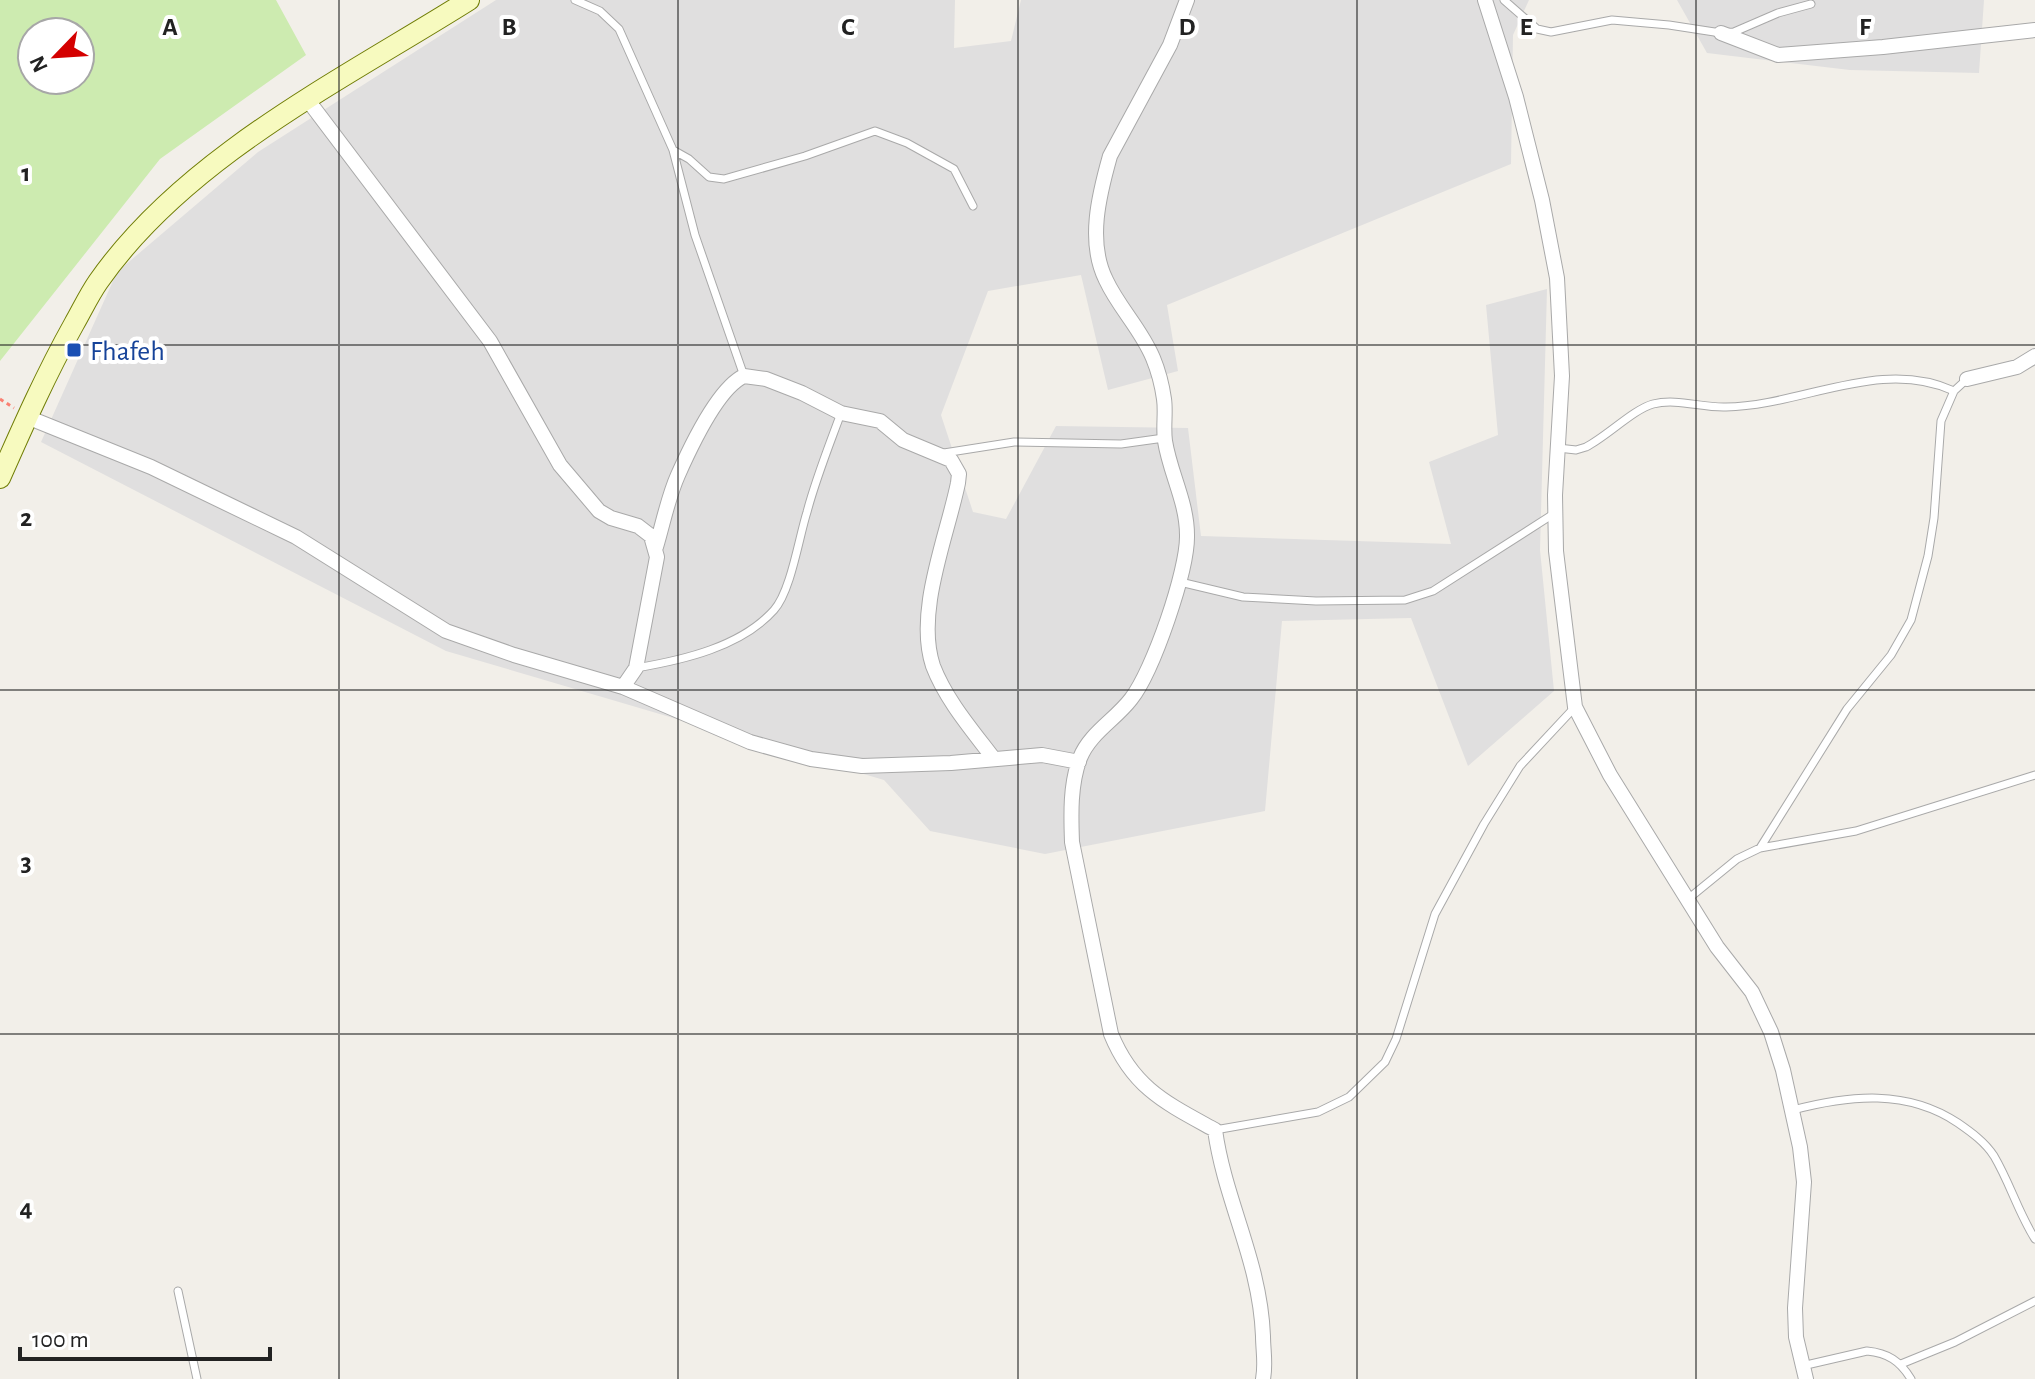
<svg xmlns="http://www.w3.org/2000/svg" width="2035" height="1379" font-family="'Alegreya Sans',sans-serif">
	<style>
		.residential { fill: #e0dfdf }
		.grass { fill: #cdebb0; fill-rule: evenodd }
		.lines { fill: none; stroke-linecap: round; stroke-linejoin: round }
		.lane-casing { stroke: #a9a9a9; stroke-width: 9 }
		.street-casing { stroke: #a9a9a9; stroke-width: 16 }
		.secondary-casing { stroke: #707d05; stroke-width: 22 }
		.path { stroke: #fa8072; stroke-width: 3; stroke-dasharray: 4 4; stroke-linecap: butt }
		.lane { stroke: #fff; stroke-width: 7 }
		.street { stroke: #fff; stroke-width: 14 }
		.secondary { stroke: #f7fabf; stroke-width: 20 }
		.grid { fill: none; stroke: #222; stroke-width: 2; stroke-opacity: 0.55 }
		.transit-dot { fill: #1a4fb4; stroke: #fff; stroke-width: 3 }
		.labels { text-anchor: middle; stroke-width: 8; stroke-linejoin: round; paint-order: stroke }
		.transit-label { font-size: 28px; fill: #164399; stroke: #fff; text-anchor: start }
		.grid-label { font-size: 26px; text-anchor: middle; font-weight: bold; fill: #222; stroke: #fff; stroke-width: 8; stroke-linejoin: round; paint-order: stroke }
	</style>
	<rect width="100%" height="100%" fill="#f2efe9"/>
	<path class="residential" d="M496,0H955L954,48L1011,41L1021,0H1529L1513,35L1511,164L1167,305L1178,371L1108,390L1081,275L988,291L941,415L973,512L1006,519L1056,426L1188,428L1201,536L1451,544L1429,462L1498,435L1486,305L1547,289L1540,550L1554,691L1468,766L1411,618L1282,621L1265,811L1045,854L930,831L884,780L446,651L41,442L117,272L258,152Z
		M1677,0H1984L1979,73L1850,70L1707,53Z"/>
	<path class="grass" d="M0,0H276L306,55L160,159L0,361ZM32,32H80V80H32Z"/>
	<g class="lines">
		<defs>
			<path id="lane" d="M575,0L600,11L619,29L673,150L689,159L709,177L724,179L805,156L875,131L907,143L954,169L973,206
				M1504,0L1537,29L1551,32L1612,20L1669,25L1721,33L1734,32L1778,13L1811,4
				M673,150L695,235L744,376
				M1558,448L1576,450L1586,447C1606,437 1634,409 1653,404C1677,398 1702,408 1726,407C1802,406 1880,357 1954,391
				M944,453L1014,442L1121,444L1164,438
				M1180,582L1243,597L1316,601L1405,600L1433,591L1555,513
				M636,668C683,660 741,647 774,610C791,591 799,537 807,512C816,478 829,446 841,413
				M1760,848L1847,709L1891,655L1911,620L1928,556L1934,518L1941,421L1954,391L1967,379
				M1688,899L1737,859L1760,848L1856,831L2035,775
				M1793,1110C1850,1095 1907,1089 1958,1123C1971,1132 1985,1142 1994,1156C2010,1183 2018,1212 2035,1239
				M1215,1130L1318,1112L1349,1097L1385,1062L1396,1039L1435,914L1484,824L1520,766L1575,707
				M178,1291L197,1379
				M1901,1364L1955,1342L2035,1301
				M1802,1366L1867,1351C1888,1353 1900,1361 1911,1379"/>
			<path id="street" d="M1187,0L1170,45L1110,156C1099,195 1087,242 1106,280C1119,308 1141,329 1153,358C1158,370 1162,385 1164,399C1166,412 1163,427 1165,441C1170,473 1187,502 1187,535C1188,570 1153,671 1131,699C1115,720 1090,733 1080,758C1070,784 1071,815 1072,842L1111,1034C1133,1088 1166,1103 1215,1130C1225,1202 1260,1260 1263,1336C1263,1350 1266,1364 1263,1379
				M1485,0L1516,97L1542,200L1557,278L1562,376L1555,495L1556,551L1575,707L1610,775L1717,947L1752,992L1771,1032L1783,1070L1800,1147L1804,1182L1795,1308L1796,1337L1806,1379
				M1721,33L1778,55L1883,47L2035,30
				M307,99L490,341L560,465L599,511L611,518L638,526L651,536L657,557L636,668L623,687
				M1967,379L2017,367L2035,356
				M27,417L151,467L296,537L446,631L514,655L623,687L750,742L811,759L862,766L951,763L1042,755L1079,762
				M656,547C663,524 668,497 678,475C690,448 718,388 744,376L766,379L802,393L841,413L880,421L903,440L951,460L959,474L958,483C947,537 915,612 933,666C946,700 972,730 994,759"/>
			<path id="secondary" d="M0,478C23,426 46,374 74,324C82,310 89,295 98,282C185,157 342,80 469,0"/>
		</defs>
		<use href="#lane" class="lane-casing"/>
		<use href="#street" class="street-casing"/>
		<use href="#secondary" class="secondary-casing"/>
		<path class="path" d="M0,399L14,408"/>
		<use href="#lane" class="lane"/>
		<use href="#street" class="street"/>
		<use href="#secondary" class="secondary"/>
	</g>
	<path class="grid" d="M339,0V1379M678,0V1379M1018,0V1379M1357,0V1379M1696,0V1379M0,345H2035M0,690H2035M0,1034H2035"/>
	<rect class="transit-dot" x="66" y="342" width="16" height="16" rx="4"/>
	<g class="labels">
		<g class="transit-label">
			<text x="90" y="360">Fhafeh</text>
		</g>
	</g>
	<g class="grid-label">
		<text x="170" y="35">A</text>
		<text x="509" y="35">B</text>
		<text x="848" y="35">C</text>
		<text x="1187" y="35">D</text>
		<text x="1526" y="35">E</text>
		<text x="1865" y="35">F</text>
		<text x="26" y="181">1</text>
		<text x="26" y="526">2</text>
		<text x="26" y="871">3</text>
		<text x="26" y="1216">4</text>
	</g>
	<g transform="translate(56 56) rotate(245)"><circle r="38" fill="#ffffff" stroke="#a7a7a7" stroke-width="2"/>
	<path d="M0-6L14 30L0 20L-14 30Z" fill="#d40000"/>
	<text y="-12" font-size="22" font-weight="bold" text-anchor="middle" fill="#222222">N</text>
	</g>
	<path d="M20 1347v12h250v-12" fill="none" stroke="#222222" stroke-width="4"/>
	<text x="32" y="1347" font-size="24" fill="#222222" stroke="#ffffff" stroke-width="6" paint-order="stroke">100 m</text>
</svg>
